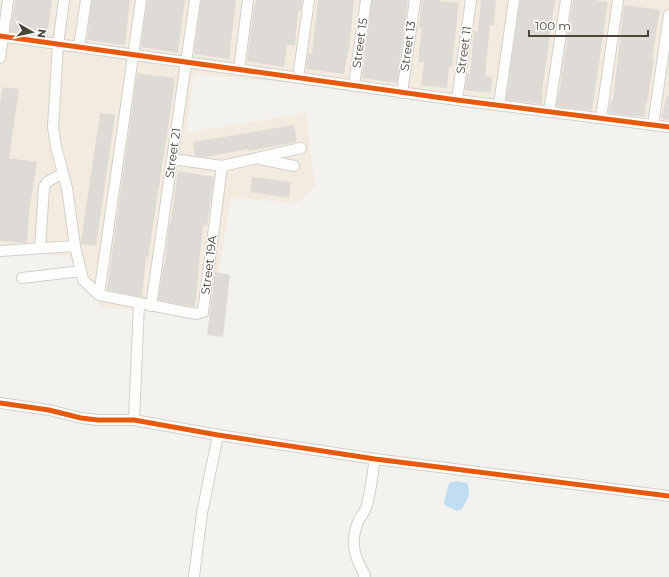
<svg xmlns="http://www.w3.org/2000/svg" width="669" height="577" font-family="Montserrat,sans-serif">
	<style>
		.commercial { fill: #f3ebdf }
		.water { fill: #c0ddf1 }
		.building { fill: #dedbd6 }
		.lines { fill: none; stroke-linecap: round; stroke-linejoin: round }
		.minor-casing { stroke: #d2d0cb; stroke-width: 12 }
		.minor { stroke: #fdfdfc; stroke-width: 10 }
		.cycleway-casing { stroke: #fff; stroke-width: 8 }
		.cycleway { stroke: #e8590c; stroke-width: 5 }
		.labels { text-anchor: middle; stroke-width: 3; stroke-linejoin: round; paint-order: stroke }
		.street-label { font-size: 12px; fill: #4b4439; stroke: #fff }
	</style>
	<rect width="100%" height="100%" fill="#f4f2ee"/>
	<path class="commercial" d="M0,0H669V119L194,74L186,133L306,113L315,186L298,203L231,198L211,318L101,307L68,256L0,250Z"/>
	<path class="water" d="M457,481L467,483C472,493 467,501 461,510L457,511L445,505L444,502L449,483Z"/>
	<path class="building" d="M15,0H52L47,36L10,31Z
		M92,0H130L125,45L87,40Z
		M147,0H185L178,53L141,47Z
		M201,0H236L229,59L194,54Z
		M256,0H302L301,11H298L295,45H287L284,67L247,61L254,6H255Z
		M318,0H354L349,51H348L344,74L306,69L308,53L312,54Z
		M372,0H408L397,83L362,78Z
		M422,0H440V1L459,3L452,67L449,66L447,88L421,85L424,62H418L422,28H419Z
		M481,0H496L494,25H490L485,76L492,77L491,93L465,90L467,74H470L474,31H478Z
		M520,0H555L542,91H543L542,104L506,100Z
		M573,0H593L608,2L592,111L556,106L560,87Z
		M624,5L660,10L652,58L654,59L647,104L646,103L645,117L608,113L611,100H613Z
		M137,73L174,78V82H175L148,258L146,257L142,297L107,290Z
		M3,87L19,89L9,158L37,162L29,213L27,243L0,241V104Z
		M667,96H669V120L661,119Z
		M100,113L115,115L96,246L81,244V242Z
		M294,125L297,142L248,151V149L206,157L195,156L193,142Z
		M178,171L214,177L207,226L203,225L195,307L158,300L164,264H165L169,225L170,222H171Z
		M252,177L291,182L289,198L250,192Z
		M215,272L230,275L223,337L207,335Z"/>
	<g class="lines">
		<defs>
			<path id="minor" d="M64,0L58,45L53,127L56,147L67,188L75,246L83,280L99,295L196,314L203,312L222,166
				M0,36L457,100L669,127
				M79,47L86,0
				M0,58L8,0
				M239,70L248,0
				M298,78L309,0
				M354,86L366,0
				M402,93L415,0
				M457,100L471,0
				M499,105L514,0
				M549,112L566,0
				M601,118L618,0
				M653,125L669,15
				M172,159L222,166L301,148
				M260,159L294,166
				M40,248L44,187L47,182L63,173
				M0,251L75,246
				M22,278L81,271
				M99,295L141,0
				M151,306L195,0
				M0,403L49,410L81,418L98,420H134L218,435L375,459L669,496
				M134,420L139,304
				M194,577L202,513L218,435
				M364,577L365,575C354,557 350,542 358,522C360,517 364,513 366,508C371,493 372,475 375,459"/>
		</defs>
		<use href="#minor" class="minor-casing"/>
		<use href="#minor" class="minor"/>
		<defs>
			<path id="cycleway" d="M0,36L457,100L669,127
				M0,403L49,410L81,418L98,420H134L218,435L375,459L669,496"/>
		</defs>
		<use href="#cycleway" class="cycleway-casing"/>
		<use href="#cycleway" class="cycleway"/>
	</g>
	<g class="labels">
		<g class="street-label">
			<text transform="translate(360 43) rotate(-82)" y="4">Street 15</text>
			<text transform="translate(408 46) rotate(-82)" y="4">Street 13</text>
			<text transform="translate(464 50) rotate(-82)" y="4">Street 11</text>
			<text transform="translate(173 153) rotate(-82)" y="4">Street 21</text>
			<text transform="translate(209 265) rotate(-83)" y="4">Street 19A</text>
		</g>
	</g>
	<g transform="translate(32 32) rotate(98)" stroke="#ffffff" stroke-width="3" paint-order="stroke">
	<path d="M0-3L7 15L0 10L-7 15Z" fill="#4b4439"/>
	<text y="-6" font-size="11" font-weight="bold" text-anchor="middle" fill="#4b4439">N</text>
	</g>
	<path d="M529 30v6h119v-6" fill="none" stroke="#4b4439" stroke-width="2"/>
	<text x="535" y="30" font-size="12" fill="#4b4439" stroke="#ffffff" stroke-width="3" paint-order="stroke">100 m</text>
</svg>
